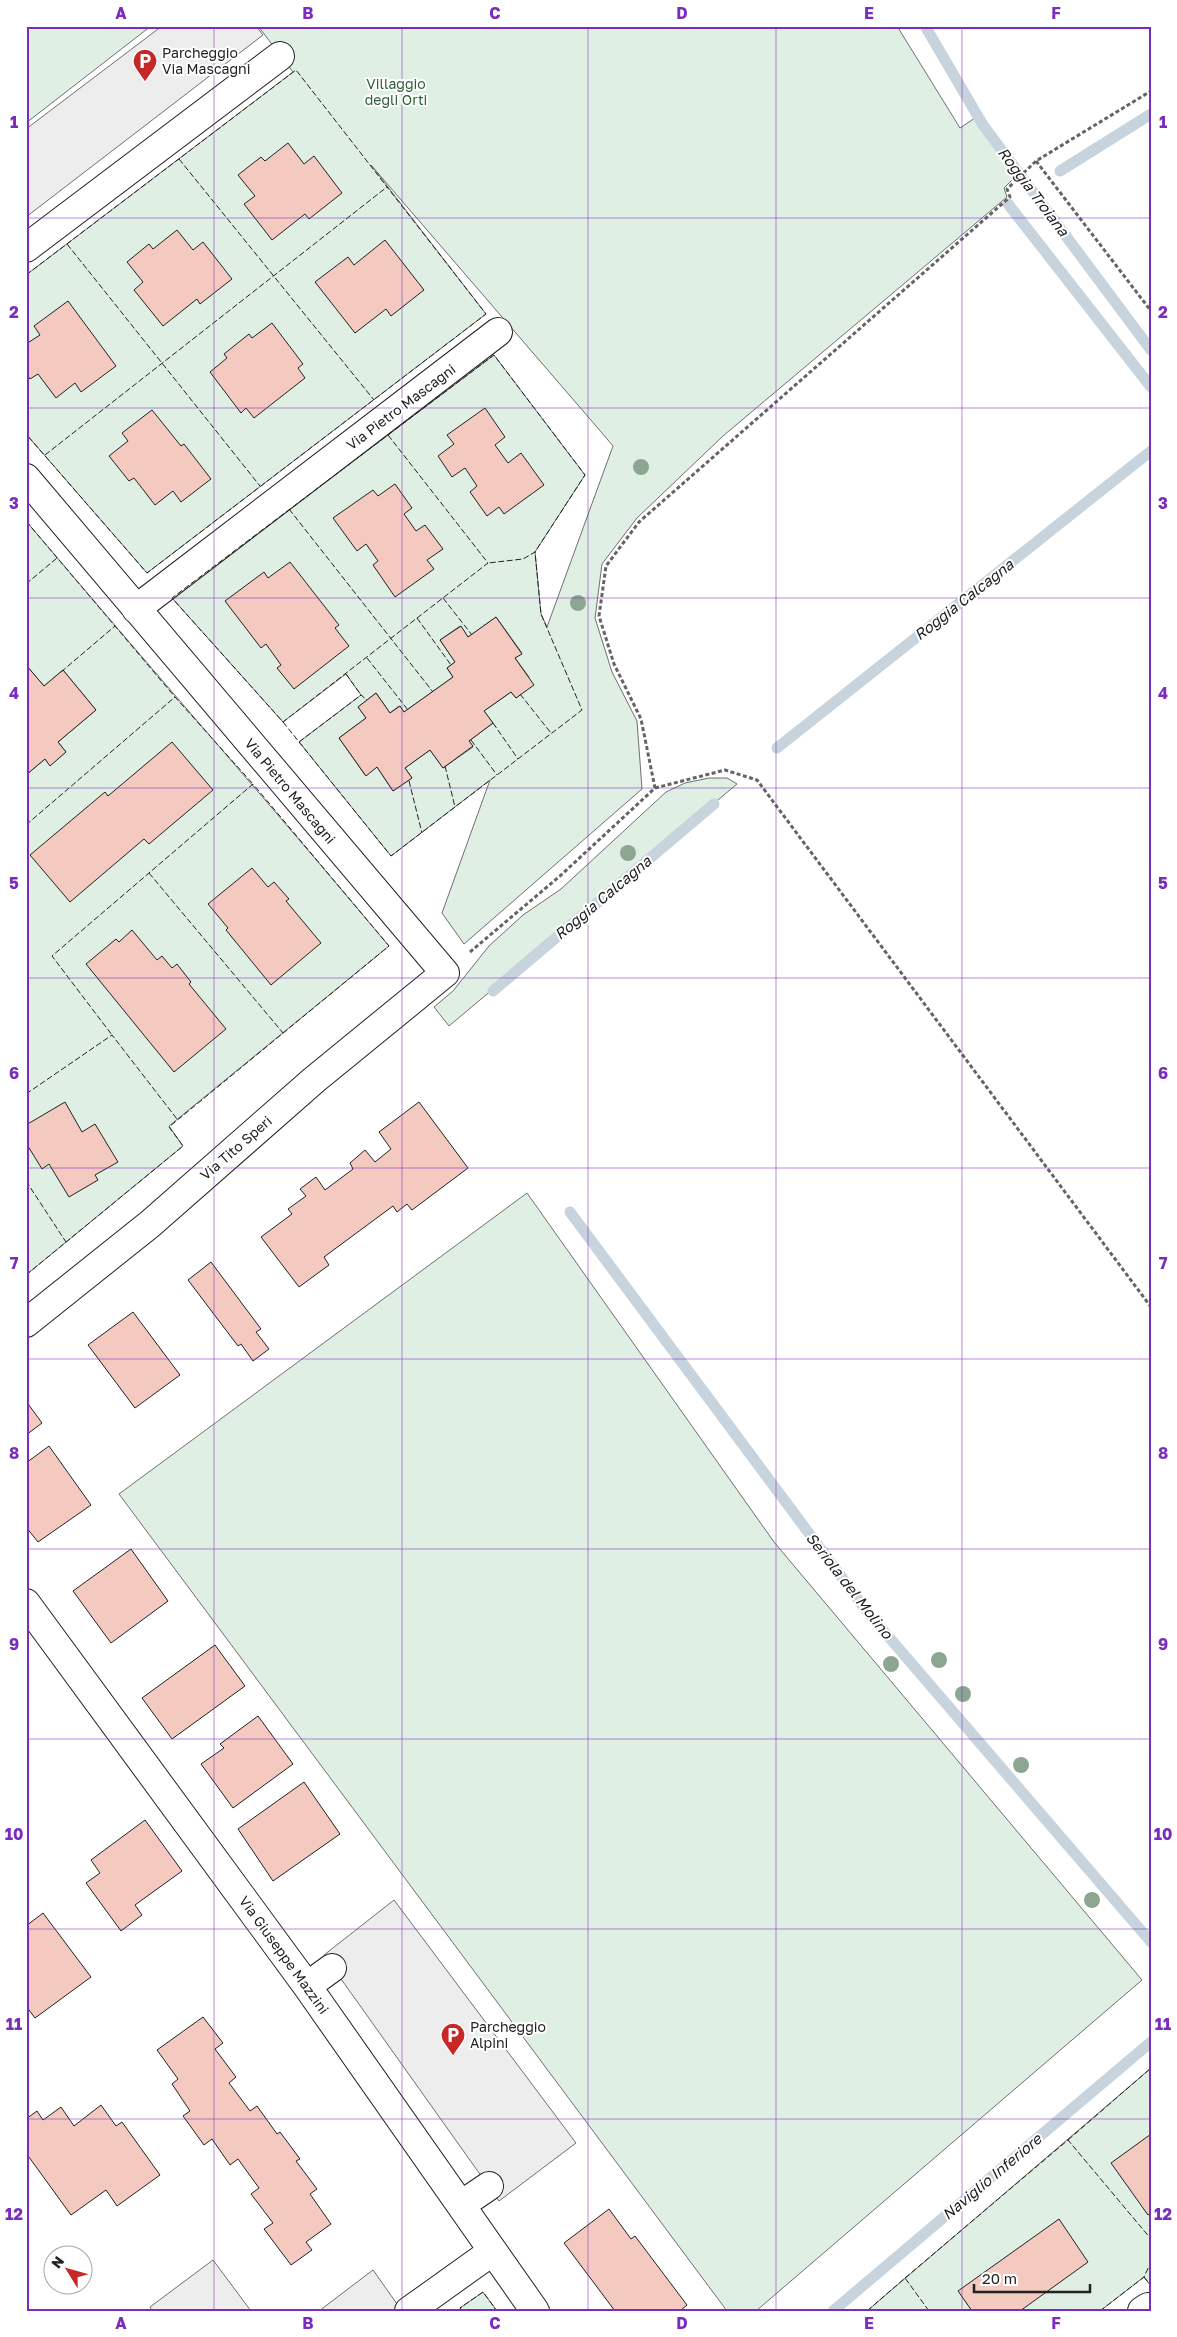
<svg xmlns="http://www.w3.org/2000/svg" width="1177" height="2337" font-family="'Golos Text',sans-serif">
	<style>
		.green { fill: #e0efe3; stroke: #6f6f6f; fill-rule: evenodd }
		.parking { fill: #ededed; stroke: #6f6f6f }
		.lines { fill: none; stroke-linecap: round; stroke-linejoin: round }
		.stream { stroke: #c7d3dd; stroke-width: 11 }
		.building { fill: #f3c9c0; stroke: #222 }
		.minor-casing { stroke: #222; stroke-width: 30 }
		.path { stroke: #646464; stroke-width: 3; stroke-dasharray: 4 2.5; stroke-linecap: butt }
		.minor { stroke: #fff; stroke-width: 28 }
		.fence { stroke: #222; stroke-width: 1; stroke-dasharray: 6 2.5; stroke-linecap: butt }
		.tree { fill: #8da692 }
		.grid { fill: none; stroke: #7b2cbf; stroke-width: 1; stroke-opacity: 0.55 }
		.labels { text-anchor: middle; stroke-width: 4; stroke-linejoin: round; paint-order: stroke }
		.poi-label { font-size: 14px; fill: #222; stroke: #fff; text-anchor: start }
		.park-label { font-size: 14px; fill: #2f5e38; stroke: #fff }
		.street-label { font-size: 14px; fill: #222; stroke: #fff }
		.water-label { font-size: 15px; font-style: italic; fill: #222; stroke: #fff }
		.neatline { fill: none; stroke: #7b2cbf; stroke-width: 2 }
		.grid-label { font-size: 16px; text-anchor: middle; font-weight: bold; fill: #7b2cbf }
	</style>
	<rect width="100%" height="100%" fill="#fff"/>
	<path class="green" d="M26,26H151L26,123Z
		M258,26H897L960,128L975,118L1016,176L1004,188L1007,197L723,436L637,518L602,564L595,618L612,672L637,721L642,789L464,944L442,913L490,780L391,856L299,742L361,695L346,674L283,722L172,598L494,355L585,475L535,552L541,614L547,627L613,446L596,426L371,165L486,314L147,573L26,434V275L293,72ZM496,617L522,653L515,658L529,677L523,692L516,698L511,692L484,711L493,723L469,741L473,747L443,768L430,750L405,768L412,778L393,791L377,767L365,775L339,738L366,718L358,707L376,693L390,713L399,706L404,712L453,677L447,668L455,662L440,640L460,626L468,637Z
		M26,521C147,664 270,804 389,946L169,1126L183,1146L26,1275V775L45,759L50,765L66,752L58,742L96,710L63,670L44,686L26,665Z
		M709,778H727L737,784L449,1026L434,1007L453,991L489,946L523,915L561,889L666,792L685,783Z
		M527,1193L774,1542L1142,1980L756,2311H727L119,1494Z
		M1151,2068V2286L1144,2277L1100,2311H867Z
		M483,2292L497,2311H462L460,2308Z"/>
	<path class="parking" d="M162,26H256L263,35L26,217V129Z
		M394,1900L576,2143L499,2201L324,1955Z
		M213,2260L251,2311H152L150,2307Z
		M373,2270L402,2311H319Z"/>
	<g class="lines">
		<path class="stream" d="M925,26L983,125L1151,350
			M1060,171L1151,114
			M1008,204L1151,387
			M777,748L1151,451
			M493,991L714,804
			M570,1212L869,1614L1151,1942
			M833,2311L1151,2042"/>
	</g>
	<path class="building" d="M288,143L304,164L314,156L342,193L309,219L305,214L272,240L244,204L255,196L238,175L261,157L265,161Z
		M177,230L193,250L203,242L232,279L200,304L197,299L163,326L134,290L143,282L127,262L149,244L153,249Z
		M385,240L424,290L391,316L386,309L355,333L315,282L348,257L354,265Z
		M68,301L116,366L81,392L75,383L56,398L38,374L30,379L26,373V344L40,335L34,326Z
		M272,323L303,364L298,368L305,378L254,418L246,408L241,413L210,372L227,358L224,354L249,334L252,338Z
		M485,408L505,437L495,445L508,463L521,453L544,485L504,514L499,507L487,516L470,492L477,486L465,468L452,477L438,456L454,444L447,435Z
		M152,410L181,446L184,444L211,479L181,502L173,491L155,505L134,478L129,481L109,456L128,441L122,433Z
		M395,484L412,508L404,514L416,531L425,525L443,549L427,560L434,569L395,597L373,565L378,561L366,544L357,551L333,518L373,490L378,496Z
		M290,562L339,625L335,628L349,646L294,689L277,668L281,665L266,644L261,648L225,601L264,572L268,578Z
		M496,617L522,654L515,658L534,685L516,698L511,692L484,711L493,723L469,741L473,746L443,768L430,750L405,768L412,778L393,791L377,767L366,776L339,738L366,718L358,707L376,693L390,713L400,706L404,712L453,677L447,668L455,662L440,640L461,626L468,637Z
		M26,665L44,686L63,670L96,710L58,742L66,752L50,766L45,759L26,775Z
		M172,742L213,790L149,844L144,839L70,902L30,855L105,792L108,796Z
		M252,868L268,887L274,882L289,899L286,901L321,943L271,985L226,930L228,928L208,904Z
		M132,930L157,960L162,956L172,968L177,964L191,982L189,984L226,1029L174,1072L86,964L116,939L119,942Z
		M65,1102L82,1132L95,1124L118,1162L95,1175L98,1180L69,1197L49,1164L42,1169L26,1143V1125Z
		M419,1102L468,1168L412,1210L407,1204L397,1212L393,1206L324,1257L329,1265L299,1287L261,1237L292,1214L288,1209L306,1196L300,1189L316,1177L325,1190L353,1169L350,1163L365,1150L375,1162L391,1149L379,1132Z
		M211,1262L261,1329L256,1332L269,1349L253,1361L241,1344L238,1346L188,1280Z
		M133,1312L180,1375L135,1408L88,1345Z
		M26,1401L42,1423L26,1435Z
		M49,1446L91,1505L38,1542L26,1527V1463Z
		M131,1549L168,1601L111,1643L73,1591Z
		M215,1645L245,1686L172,1739L142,1698Z
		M258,1716L293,1764L233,1808L201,1764L224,1748L220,1744Z
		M304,1782L340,1834L273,1881L238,1829Z
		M145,1820L182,1871L135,1905L142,1915L121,1931L86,1883L100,1873L91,1860Z
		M43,1913L91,1977L35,2018L26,2006V1926Z
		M203,2017L223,2043L215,2049L236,2077L229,2083L250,2111L257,2106L277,2134L280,2132L300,2159L296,2161L317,2189L310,2194L331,2224L306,2242L312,2250L291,2265L264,2229L273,2223L251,2194L259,2188L238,2159L230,2165L212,2139L204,2145L183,2116L190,2111L172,2084L178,2079L157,2050Z
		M101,2105L116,2126L122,2122L160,2175L117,2206L106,2190L71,2215L26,2153V2119L37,2111L43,2120L61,2107L74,2126Z
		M1151,2134V2213L1148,2215L1111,2163Z
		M609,2209L631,2239L635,2236L687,2305L680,2311H615L564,2243Z
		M1059,2219L1088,2262L1020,2311H972L958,2291Z"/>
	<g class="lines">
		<defs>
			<path id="minor" d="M26,248L280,56
				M26,478L445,973L314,1080L150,1224L26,1323
				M136,609L498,332
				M26,1603L307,1986L535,2311
				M307,1986L332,1968
				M461,2205L489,2186
				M409,2311L493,2251
				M1142,2311L1148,2307"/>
		</defs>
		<use href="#minor" class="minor-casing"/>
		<path class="path" d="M1036,161L1151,311
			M655,788L725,770L757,780L1151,1307
			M470,952L560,876L655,788L641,719L614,664L599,616L606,566L639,522L1002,204L1010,197L1007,189L1036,161L1151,91"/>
		<use href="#minor" class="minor"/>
		<path class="fence" d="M179,159L374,400
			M67,244L260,486
			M26,275L296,70L486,314L147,573L26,434
			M388,435L488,563L283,722L172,598Z
			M388,435L494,355L585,475L535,552L523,559L488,563
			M45,455L387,187
			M289,509L433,692
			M26,521L175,697
			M26,584L57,558
			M443,598L472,635
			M417,618L451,665
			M367,658L408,710
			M61,672L115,626
			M346,674L361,695
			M520,694L551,733
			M283,722L391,856L582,710L541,614L535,552
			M493,723L518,759
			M471,740L497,775
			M299,742L361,695L367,700
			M445,766L455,807
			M409,781L422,833
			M26,825L175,697L253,784
			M149,873L283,1033
			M26,1094L112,1035L177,1119
			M26,1181L66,1242
			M26,1275L183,1146L169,1127L389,946L253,784L52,956L112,1035
			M1068,2140L1151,2068
			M1144,2277L1151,2286
			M905,2278L1068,2140L1151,2239
			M462,2311L460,2308L483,2292L497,2311
			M867,2311L905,2278L929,2311
			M1100,2311L1144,2277L1151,2262"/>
	</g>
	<g class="tree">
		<circle cx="641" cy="467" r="8"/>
		<circle cx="578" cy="603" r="8"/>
		<circle cx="628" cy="853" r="8"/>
		<circle cx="939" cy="1660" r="8"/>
		<circle cx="891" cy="1664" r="8"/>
		<circle cx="963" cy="1694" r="8"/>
		<circle cx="1021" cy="1765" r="8"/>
		<circle cx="1092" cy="1900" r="8"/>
	</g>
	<path class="grid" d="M214,26V2311M402,26V2311M588,26V2311M776,26V2311M962,26V2311M26,218H1151M26,408H1151M26,598H1151M26,788H1151M26,978H1151M26,1168H1151M26,1359H1151M26,1549H1151M26,1739H1151M26,1929H1151M26,2119H1151"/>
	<defs>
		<symbol id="parking-pin" viewBox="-11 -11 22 30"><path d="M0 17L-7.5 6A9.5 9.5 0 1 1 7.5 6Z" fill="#c62828" stroke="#fff"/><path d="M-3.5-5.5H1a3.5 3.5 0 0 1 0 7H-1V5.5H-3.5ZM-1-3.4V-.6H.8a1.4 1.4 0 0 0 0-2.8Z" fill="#fff"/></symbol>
	</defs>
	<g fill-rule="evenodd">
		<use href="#parking-pin" x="131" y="47" width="28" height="38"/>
		<use href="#parking-pin" x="439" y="2021" width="28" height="38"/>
	</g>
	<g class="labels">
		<g class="poi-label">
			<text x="162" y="58">Parcheggio<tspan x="162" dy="16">Via Mascagni</tspan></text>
			<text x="470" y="2032">Parcheggio<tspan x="470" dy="16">Alpini</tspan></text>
		</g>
		<g class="park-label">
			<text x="396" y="89">Villaggio<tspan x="396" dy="16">degli Orti</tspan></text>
		</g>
		<g class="street-label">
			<text transform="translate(401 407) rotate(-37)" y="5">Via Pietro Mascagni</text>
			<text transform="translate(290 791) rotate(50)" y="5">Via Pietro Mascagni</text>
			<text transform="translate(236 1148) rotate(-41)" y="5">Via Tito Speri</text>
			<text transform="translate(284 1955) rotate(54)" y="5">Via Giuseppe Mazzini</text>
		</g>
		<g class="water-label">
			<text transform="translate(1033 192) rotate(53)" y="5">Roggia Troiana</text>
			<text transform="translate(964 600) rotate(-38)" y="5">Roggia Calcagna</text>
			<text transform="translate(603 898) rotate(-40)" y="5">Roggia Calcagna</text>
			<text transform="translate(849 1586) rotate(52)" y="5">Seriola del Molino</text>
			<text transform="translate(992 2177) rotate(-40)" y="5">Naviglio Inferiore</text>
		</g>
	</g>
	<rect width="1177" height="2337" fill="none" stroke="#ffffff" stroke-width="55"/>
	<g transform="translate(68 2270) rotate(307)"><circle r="24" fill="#ffffff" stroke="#a7a7a7"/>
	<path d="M0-4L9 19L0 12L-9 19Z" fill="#c62828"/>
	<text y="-8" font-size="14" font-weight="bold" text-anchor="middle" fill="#222222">N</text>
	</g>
	<path d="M974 2284v8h116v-8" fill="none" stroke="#222222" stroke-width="2.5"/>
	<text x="982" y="2284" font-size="15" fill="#222222" stroke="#ffffff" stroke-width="4" paint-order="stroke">20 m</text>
	<rect x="28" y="28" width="1122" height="2282" class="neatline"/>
	<g class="grid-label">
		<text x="121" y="19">A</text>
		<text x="308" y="19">B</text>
		<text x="495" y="19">C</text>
		<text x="682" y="19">D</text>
		<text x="869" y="19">E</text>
		<text x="1056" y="19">F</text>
		<text x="14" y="128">1</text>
		<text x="1163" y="128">1</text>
		<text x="14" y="318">2</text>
		<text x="1163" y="318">2</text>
		<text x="14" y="509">3</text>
		<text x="1163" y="509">3</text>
		<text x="14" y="699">4</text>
		<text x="1163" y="699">4</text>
		<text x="14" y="889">5</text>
		<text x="1163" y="889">5</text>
		<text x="14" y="1079">6</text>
		<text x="1163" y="1079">6</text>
		<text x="14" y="1269">7</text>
		<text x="1163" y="1269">7</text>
		<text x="14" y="1459">8</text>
		<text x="1163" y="1459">8</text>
		<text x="14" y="1650">9</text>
		<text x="1163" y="1650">9</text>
		<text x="14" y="1840">10</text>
		<text x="1163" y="1840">10</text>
		<text x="14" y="2030">11</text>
		<text x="1163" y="2030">11</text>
		<text x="14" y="2220">12</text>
		<text x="1163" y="2220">12</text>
		<text x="121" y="2329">A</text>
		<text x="308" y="2329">B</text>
		<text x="495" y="2329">C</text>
		<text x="682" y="2329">D</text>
		<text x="869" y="2329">E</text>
		<text x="1056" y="2329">F</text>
	</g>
</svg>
